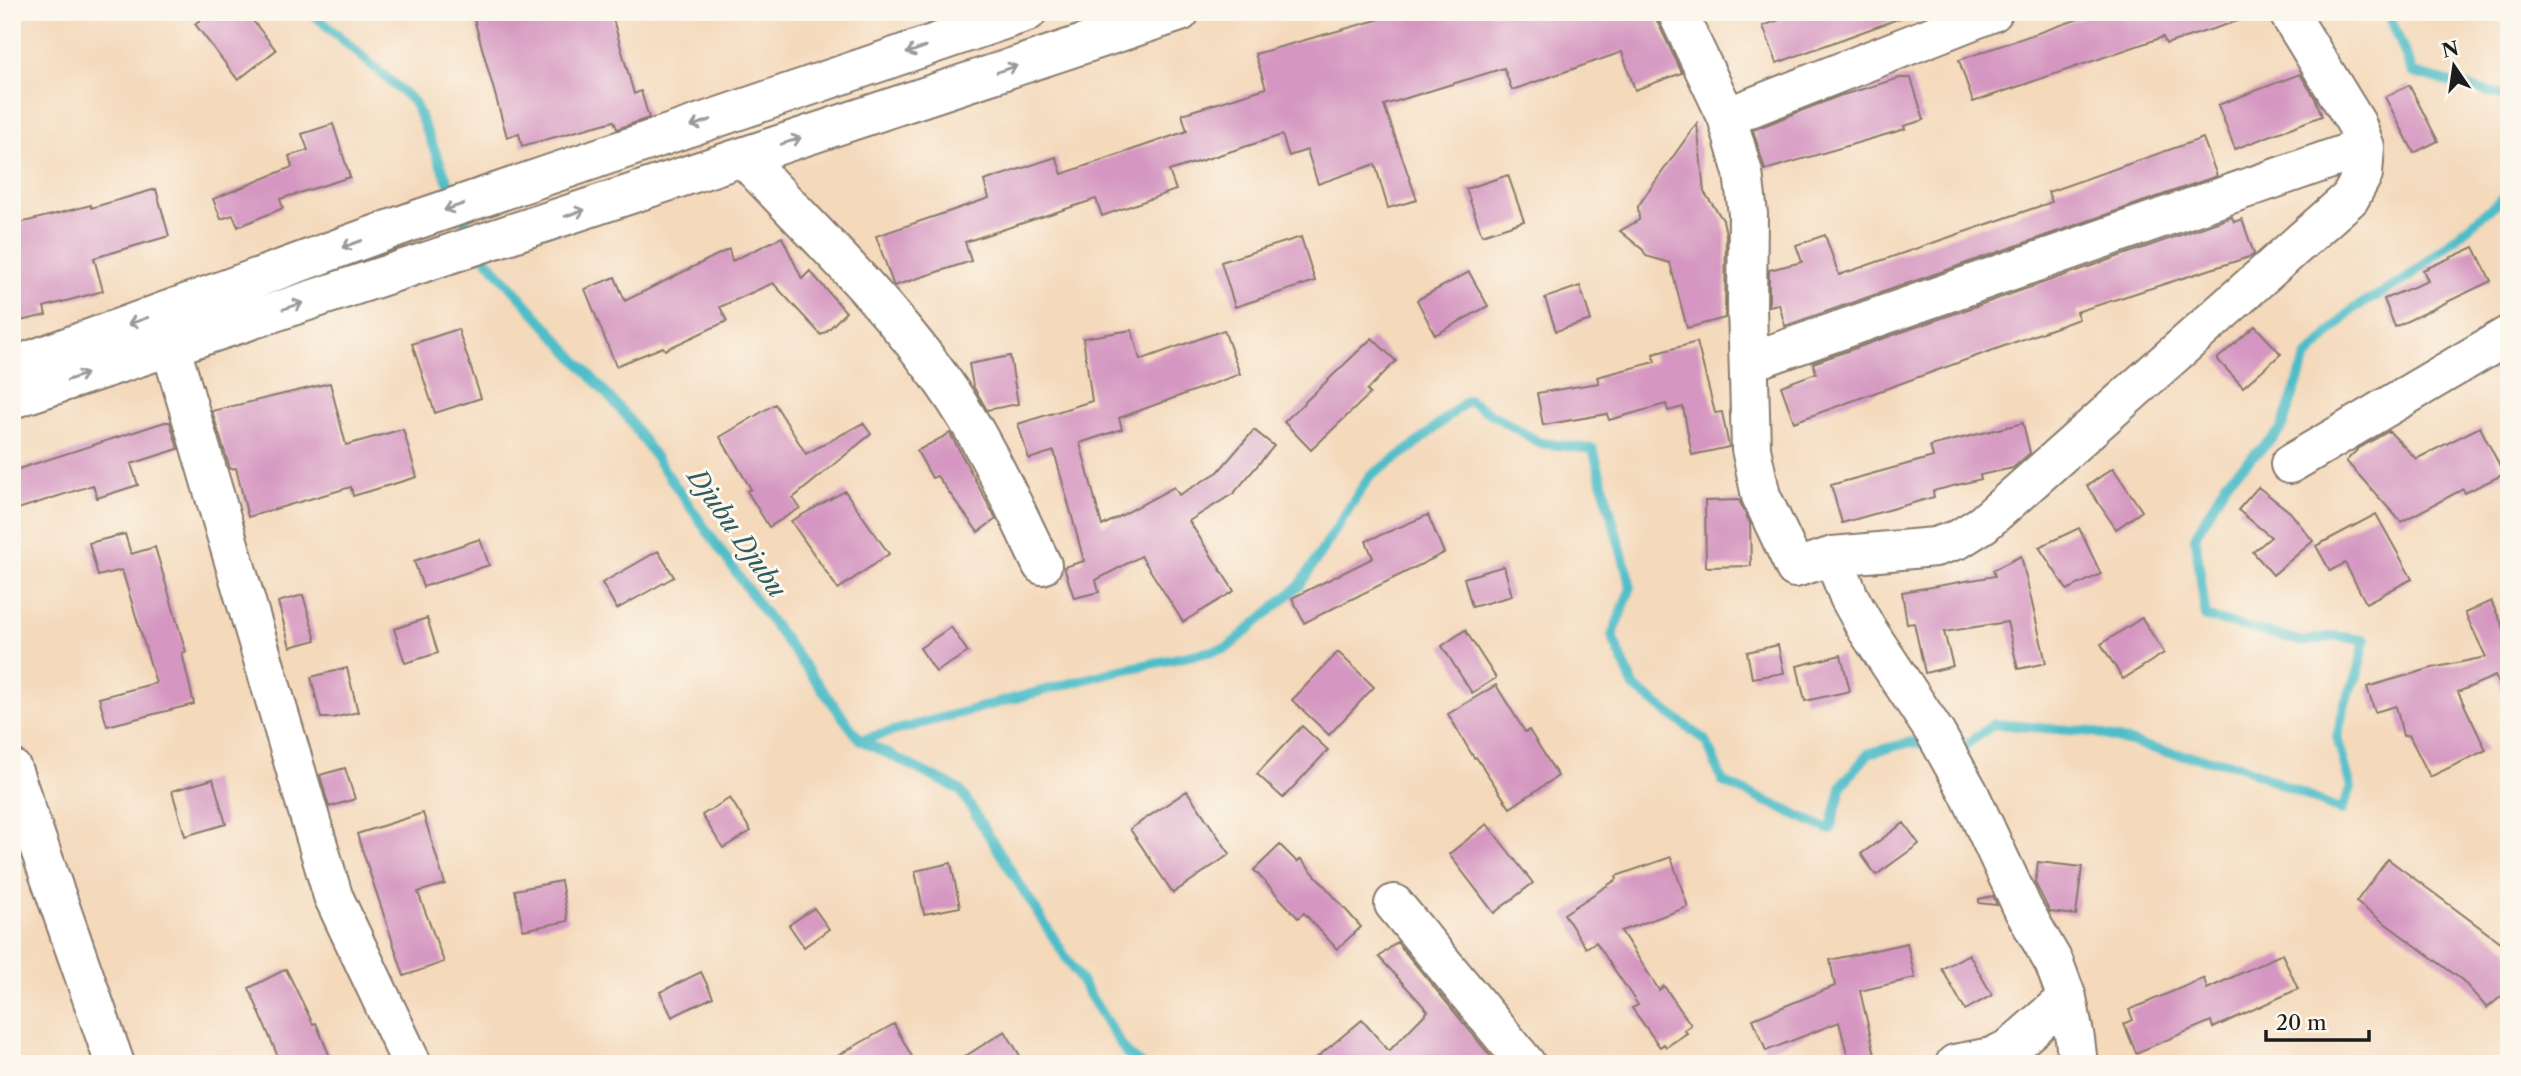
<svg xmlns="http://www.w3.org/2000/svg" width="2521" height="1076" font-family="'Libre Caslon Text',serif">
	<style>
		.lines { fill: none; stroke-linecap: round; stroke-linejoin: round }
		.stream { stroke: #4fbdc8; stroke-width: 10 }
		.building { fill: #d597c1 }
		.minor-casing { stroke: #887a6c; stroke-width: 42 }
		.tertiary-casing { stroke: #887a6c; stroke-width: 42 }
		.minor { stroke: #fff; stroke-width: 38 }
		.tertiary { stroke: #fff; stroke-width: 38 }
		.oneway { stroke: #999 }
		.labels { text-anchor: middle; stroke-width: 6; stroke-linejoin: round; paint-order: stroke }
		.water-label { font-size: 26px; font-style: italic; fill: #305c61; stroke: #fbf7ec }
	</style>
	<rect width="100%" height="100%" fill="#fbf7ec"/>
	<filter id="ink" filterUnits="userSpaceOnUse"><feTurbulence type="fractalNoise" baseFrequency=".0143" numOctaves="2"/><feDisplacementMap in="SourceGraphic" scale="14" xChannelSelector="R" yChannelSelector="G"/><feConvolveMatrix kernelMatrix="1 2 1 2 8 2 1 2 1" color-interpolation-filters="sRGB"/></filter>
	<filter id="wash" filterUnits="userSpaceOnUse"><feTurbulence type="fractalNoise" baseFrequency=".00686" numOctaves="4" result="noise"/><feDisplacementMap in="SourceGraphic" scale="28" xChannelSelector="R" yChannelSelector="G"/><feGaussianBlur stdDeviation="1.57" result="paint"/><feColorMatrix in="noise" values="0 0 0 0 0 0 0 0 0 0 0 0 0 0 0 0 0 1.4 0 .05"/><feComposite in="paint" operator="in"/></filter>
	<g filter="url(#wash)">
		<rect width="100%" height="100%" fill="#f4d9bb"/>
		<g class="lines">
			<path class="stream" d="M311,12L414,102L472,238
				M2388,12L2413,73L2509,97
				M480,252L628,418L756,601L860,740L960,790L1127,1054L1141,1064
				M860,740L1112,672L1227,648L1300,585L1369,477L1411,448L1468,400L1540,443L1593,449L1631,587L1612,636L1634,687L1706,741L1723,782L1830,830L1842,785L1869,753L1911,742L1931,745
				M1954,749L1959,750L1994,724L2093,732L2166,752L2239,765L2341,811L2351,788L2337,737L2345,703L2358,673L2365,640L2334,636L2303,642L2206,617L2195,537L2227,481L2281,430L2306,358L2353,309L2405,280L2509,193"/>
		</g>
		<g id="blocks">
			<path class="building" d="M210,12H246L276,50L238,80L195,24Z
				M472,12H528L531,23L570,12H611L634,94L641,91L649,118L617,129L614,121L522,146L519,134L507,137Z
				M1382,12H1655L1657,21L1682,73L1635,90L1622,52L1512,90L1504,68L1384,105L1417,200L1388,208L1375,164L1318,184L1307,150L1289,156L1282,135L1169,171L1176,190L1102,216L1096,199L965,242L971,261L894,286L893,284L876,236L989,198L984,181L1056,157L1062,174L1187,131L1182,114L1266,88L1255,54L1384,18Z
				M1801,12H1906V16L1777,63L1763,26Z
				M2099,12H2246L2247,18L2166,44L2163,37L1973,102L1959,60Z
				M2300,74L2315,98L2322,116L2235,149L2218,105Z
				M1900,78H1911L1924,120L1904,126L1905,129L1765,170L1753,130L1839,96Z
				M2409,85L2438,141L2414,153L2385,97Z
				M1697,123L1704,192L1723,220L1726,234L1725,318L1687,328L1670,263L1646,256L1643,250L1620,231L1639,220L1638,206Z
				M333,124L350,177L280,199L283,208L238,227L233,215L221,219L213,199L292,167L289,156L308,150L302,134Z
				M2203,138L2217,176L1785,326L1779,304L1769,306V270L1802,262L1796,245L1825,235L1839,275L2052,202L2048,192Z
				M1508,175L1524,221L1482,235L1466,189Z
				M156,189L169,236L94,258L103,291L44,307L46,315L12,323V225L91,205V208Z
				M2232,217L2234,222L2242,219L2254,254L2252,256L2076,312L2079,319L1794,422L1781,386L1816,373L1813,363Z
				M782,237L802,279L810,271L846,312L827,331L821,335L773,283L720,307L727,321L665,350L663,347L616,366L585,289L615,277L625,301L729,249L732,261Z
				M1301,237L1315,281L1235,307L1221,262Z
				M2474,247L2491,281L2395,327L2384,299L2428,281L2423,270Z
				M1469,272L1488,306L1435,335L1417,300Z
				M1580,286L1591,320L1556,331L1545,298Z
				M2255,326L2281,354L2243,387L2217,359Z
				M458,329L481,398L435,413L412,344Z
				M1132,330L1140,360L1224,330L1240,374L1119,418L1122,429L1080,443L1102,526L1174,487L1179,495L1218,472L1254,430L1274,446L1234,493L1189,521L1234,591L1183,622L1141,556L1096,580L1099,592L1074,598L1064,567L1084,561L1054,451L1029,459L1018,424L1092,401L1083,338Z
				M1372,338L1396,361L1367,390L1370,394L1311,450L1284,422Z
				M1697,342L1715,413L1722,412L1729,447L1692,455L1683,407L1668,411L1666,404L1609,420L1607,414L1543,425L1537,393L1599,383L1597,377L1655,362L1653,354Z
				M1010,356L1018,404L987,410L973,386L969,364Z
				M330,383L346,445L403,429L417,477L353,496L351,487L248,517L236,468L230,469L212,411Z
				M775,404L806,454L863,423L871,434L793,498L800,508L769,527L747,491L751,489L720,437Z
				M165,422H170L178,449L131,464L138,485L97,498L93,485L12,511V471Z
				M2023,423L2030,453L2013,468L1980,475L1981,479L1933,491L1934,497L1842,523L1831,485L1933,457L1930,446Z
				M2480,427L2504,474L2465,493L2463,489L2401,522L2346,461L2358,449L2389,431L2416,459Z
				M950,433L996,519L978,532L937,476L932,478L917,451Z
				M2113,468L2142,511L2116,529L2087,486Z
				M2258,487L2290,512L2313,541L2273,575L2253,552L2271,537L2238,510Z
				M845,491L889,554L838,589L791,521Z
				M1739,500L1750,523L1751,566L1706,567L1705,501Z
				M2376,514L2412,579L2366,603L2345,563L2330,571L2316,546Z
				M1428,515L1444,553L1304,623L1292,598L1373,558L1366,541Z
				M2079,528L2101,574L2067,590L2039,547Z
				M125,534L131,554L155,547L186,652L182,653L194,704L107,726L99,698L156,683L122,570L98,576L89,543Z
				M480,539L489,565L423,587L414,561Z
				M658,551L674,577L617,609L602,583Z
				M2021,556L2046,663L2018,669L2007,622L1944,632L1953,666L1925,673L1914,623L1907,624L1902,592L1995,576L1993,570Z
				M1504,566L1512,596L1472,607L1464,578Z
				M303,595L316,640L290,647L278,602Z
				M2491,601L2509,639V706L2495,676L2458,692L2486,750L2430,777L2409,735L2403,736L2396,706L2375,712L2367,687L2432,668L2486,657L2465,613Z
				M427,618L438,653L405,663L394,629Z
				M2142,618L2164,653L2123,679L2101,644Z
				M951,627L968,652L936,672L920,648Z
				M1465,630L1496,678L1472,693L1442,646Z
				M1778,645L1784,673L1752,678L1747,652Z
				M1338,652L1374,687L1329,735L1292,700Z
				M1841,655L1850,691L1805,701L1797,666Z
				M347,668L358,712L333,718H321L311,677Z
				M1496,685L1525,732L1529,730L1558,776L1510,808L1476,757L1474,758L1448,714Z
				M1302,726L1328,750L1283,798L1257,774Z
				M345,768L355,799L329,807L320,775Z
				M213,779L226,824L185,836L172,791Z
				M1187,791L1230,854L1173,893L1130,829Z
				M730,798L751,831L723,848L702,815Z
				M423,813L445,884L418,892L444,962L404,976L357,834Z
				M1904,823L1919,844L1876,875L1861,854Z
				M1487,824L1533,883L1494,913L1449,854Z
				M1280,845L1297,862L1301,859L1361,927L1337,949L1304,913L1298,918L1254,870Z
				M1671,857L1688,907L1621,931L1659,990L1664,986L1691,1025L1684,1030L1687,1033L1666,1047L1664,1044L1660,1047L1632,1008L1638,1005L1596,942L1586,948L1564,914L1617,879L1616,876Z
				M2388,859L2509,949V990L2487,1008L2462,980L2356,902Z
				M2038,862L2082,867L2076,915L2050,912L2035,883Z
				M951,863L960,907L924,914L915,871Z
				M561,881L568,921L523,930L515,890Z
				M1993,896L1997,905L1979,903V899Z
				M814,908L829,929L804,947L789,925Z
				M1397,942L1497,1064H1309L1362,1020L1389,1051L1428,1011L1379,957Z
				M1907,943L1915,978L1860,991L1875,1055L1849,1061L1839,1022L1766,1051L1753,1019L1835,986L1830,960Z
				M1969,954L1992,995L1965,1010L1942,969Z
				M2282,954L2298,989L2213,1028L2211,1021L2136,1053L2124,1024L2133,1020L2129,1010L2204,978L2207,989Z
				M286,969L313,1024L316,1023L333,1064H281L249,988Z
				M701,972L713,997L672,1017L660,992Z
				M894,1024L916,1064H823Z
				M1005,1031L1025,1064H953Z"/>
		</g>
	</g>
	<g filter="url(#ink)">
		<use href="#blocks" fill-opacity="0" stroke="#887a6c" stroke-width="2"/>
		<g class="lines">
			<defs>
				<path id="minor" d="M1677,12L1727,117L1743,173L1748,214L1747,306L1751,449L1761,496L1795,568L1833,556L1935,547L1959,539L1983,524L2350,198L2363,174L2365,147L2356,123L2288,12
					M1727,117L1993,12
					M743,157C811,230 886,301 944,383C984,439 1012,503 1042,565
					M170,345L333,896L412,1064
					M1749,362L2365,147
					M12,367L416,220L1027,12
					M12,399L1180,12
					M2290,464L2509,335
					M1833,556L1849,597L1866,628L1936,734L1969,793L2023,909L2054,963L2067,998L2075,1039L2078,1064
					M1394,904L1526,1064
					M1955,1064L1992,1057L2010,1048L2067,998"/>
				<path id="tertiary" d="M12,769L115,1064"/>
			</defs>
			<use href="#minor" class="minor-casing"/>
			<use href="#tertiary" class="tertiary-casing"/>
			<use href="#minor" class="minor"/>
			<use href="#tertiary" class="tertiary"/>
		</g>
		<defs><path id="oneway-shaft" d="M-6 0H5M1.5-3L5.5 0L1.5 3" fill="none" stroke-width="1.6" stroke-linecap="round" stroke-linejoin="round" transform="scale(1.75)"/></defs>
		<g class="oneway">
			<use href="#oneway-shaft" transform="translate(916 50) rotate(161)"/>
			<use href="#oneway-shaft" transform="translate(1007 69) rotate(-18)"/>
			<use href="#oneway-shaft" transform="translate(701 123) rotate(161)"/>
			<use href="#oneway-shaft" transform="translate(791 141) rotate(-18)"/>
			<use href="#oneway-shaft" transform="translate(454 207) rotate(161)"/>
			<use href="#oneway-shaft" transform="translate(575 213) rotate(-18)"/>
			<use href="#oneway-shaft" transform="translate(352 244) rotate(160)"/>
			<use href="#oneway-shaft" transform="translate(293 306) rotate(-18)"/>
			<use href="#oneway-shaft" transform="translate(138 321) rotate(160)"/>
			<use href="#oneway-shaft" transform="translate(77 377) rotate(-19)"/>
		</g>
	</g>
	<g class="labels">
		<g class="water-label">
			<text transform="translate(737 533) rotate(55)" y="9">Djubu Djubu</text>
		</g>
	</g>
	<rect width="2521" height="1076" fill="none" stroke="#fbf7ec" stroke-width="42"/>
	<g transform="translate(2454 66) rotate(347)" stroke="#fbf7ec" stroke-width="5" paint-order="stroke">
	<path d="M0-5L12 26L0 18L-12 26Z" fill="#1c1c1c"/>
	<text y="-10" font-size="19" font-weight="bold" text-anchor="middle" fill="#1c1c1c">N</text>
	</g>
	<path d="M2266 1030v10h103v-10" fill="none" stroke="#1c1c1c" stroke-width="3.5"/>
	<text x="2276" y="1030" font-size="21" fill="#1c1c1c" stroke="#fbf7ec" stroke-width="5" paint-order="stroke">20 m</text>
</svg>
